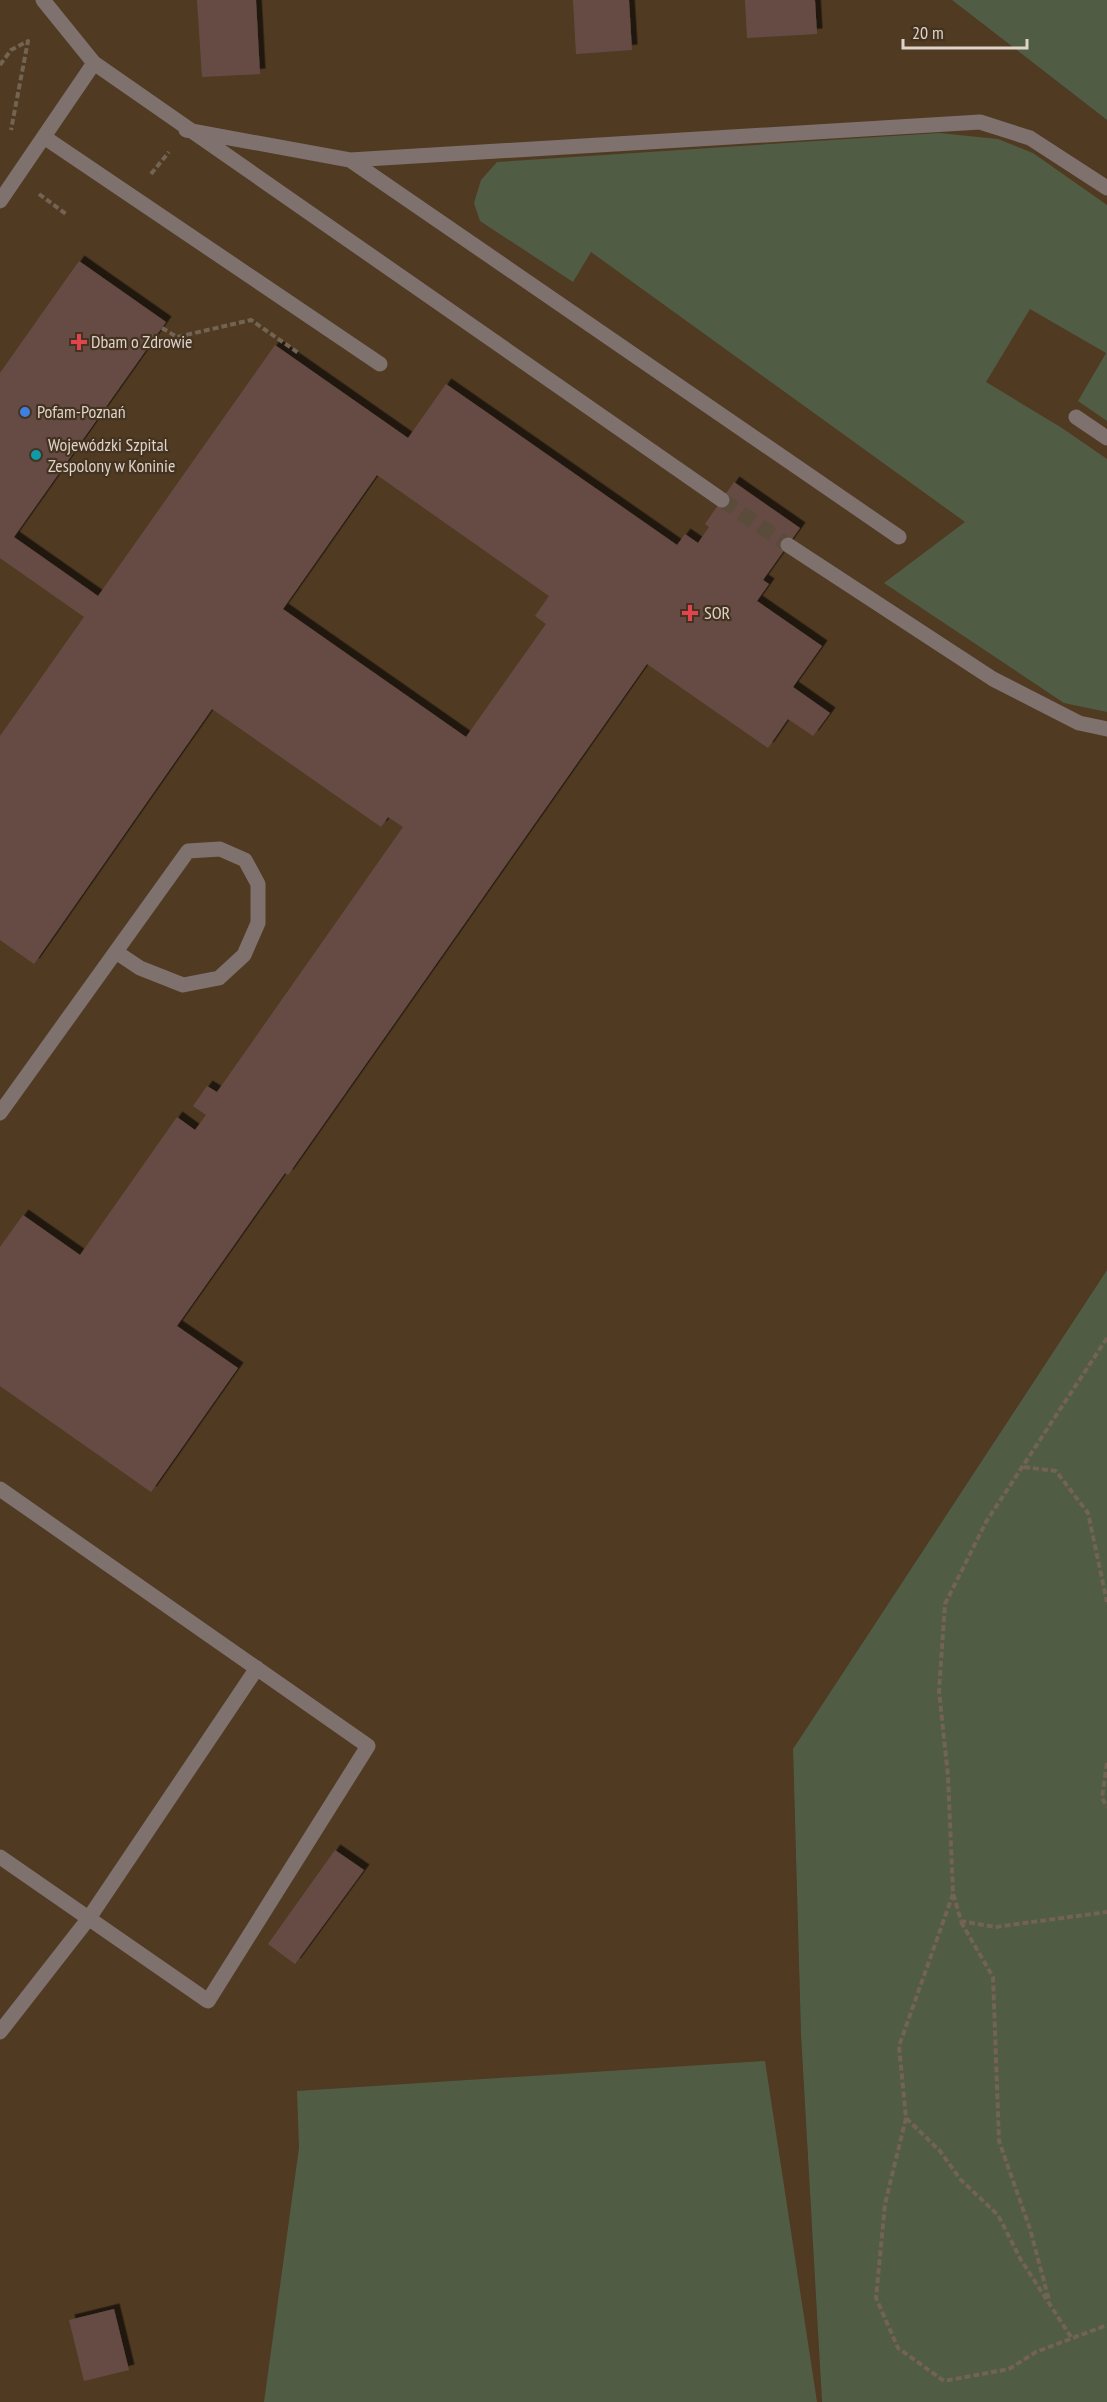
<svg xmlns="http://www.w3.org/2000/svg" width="1107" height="2402" font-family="'PT Sans Narrow',sans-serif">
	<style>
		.built { fill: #503a22 }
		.green { fill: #515c45 }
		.building { fill: #664c44; fill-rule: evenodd; filter: url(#shadow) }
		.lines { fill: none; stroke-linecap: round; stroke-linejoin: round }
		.minor-tunnel { stroke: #5b4b3a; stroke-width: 15; stroke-dasharray: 15 8; stroke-linecap: butt }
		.path { stroke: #726353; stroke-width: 4; stroke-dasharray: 6 3; stroke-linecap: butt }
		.minor { stroke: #7e716e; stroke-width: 15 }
		.health-dot { fill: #e0444e; stroke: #443321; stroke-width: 2 }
		.shop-dot { fill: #3f7fe0; stroke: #443321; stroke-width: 2 }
		.culture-dot { fill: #0f9aa8; stroke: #443321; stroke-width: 2 }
		.labels { text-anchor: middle; stroke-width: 4.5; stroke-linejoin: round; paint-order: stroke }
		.poi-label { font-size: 18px; fill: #ded3c8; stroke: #443321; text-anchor: start }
	</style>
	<defs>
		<filter id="shadow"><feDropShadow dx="5.5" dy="-5.5" stdDeviation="0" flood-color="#0009"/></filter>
	</defs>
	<rect width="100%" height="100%" fill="#443321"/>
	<path class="built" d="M0,0H952L1107,120V1270L793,1749L801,2035L822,2402H0Z"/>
	<path class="green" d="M952,0H1107V120Z
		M939,133L998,139L1033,153L1107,205V421L1078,401L1106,353L1030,309L986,382L1062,428L1107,459V712L1064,703L884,583L965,522L591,252L573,282L480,221L474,203L481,180L497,162Z
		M1107,1270V2402H822L801,2035L793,1749Z
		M765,2061L817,2402H264L299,2148L297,2091Z"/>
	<path class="building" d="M197,0H256L260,74L202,77Z
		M573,0H629L632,50L576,54Z
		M745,0H815L817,34L747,38Z
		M79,261L166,322L14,537L98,596L275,345L408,438L446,384L677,545L685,534L698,543L709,527L705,524L734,482L800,528L763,580L769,584L757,601L822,646L793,687L830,713L813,736L788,719L768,748L647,664L288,1175L285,1173L177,1326L238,1368L151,1492L0,1386V1247L23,1215L80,1255L177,1117L195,1130L206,1115L193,1106L207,1086L217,1092L403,827L388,817L381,827L212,709L34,964L0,940V736L84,617L0,558V373ZM377,475L549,596L535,616L546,624L466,737L283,609Z
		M335,1850L364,1870L295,1964L268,1944Z
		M114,2309L129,2370L84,2381L69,2320Z"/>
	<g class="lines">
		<path class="minor-tunnel" d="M722,500L788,545"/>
		<path class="path" d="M0,65L11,50L28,41L11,130
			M151,174L169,152
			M39,194L66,214
			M162,328L177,337L251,320L300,354
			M1107,1338L986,1522L945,1604L939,1691L948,1776L953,1893L961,1921L995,1927L1107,1912
			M1024,1467L1056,1471L1088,1513L1107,1602
			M1107,1763L1102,1798L1107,1807
			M953,1894L899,2046L906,2118L940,2151L960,2179L998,2215L1021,2260L1071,2337
			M961,1922L993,1977L999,2141L1030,2229L1049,2300
			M906,2118L885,2204L876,2298L898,2348L944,2381L1009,2369L1036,2352L1107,2325"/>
		<path class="minor" d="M43,0L94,63L722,500
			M186,130L350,160L980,122L1030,138L1107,188
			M44,137L380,364
			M350,160L899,537
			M0,201L94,63
			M1076,417L1107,438
			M788,545L993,679L1079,723L1107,729
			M0,1113L188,851L220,849L245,860L258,884V923L244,955L219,978L183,985L140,968L116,952
			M0,1489L368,1746L208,2001L0,1857
			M0,2032L89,1918L257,1668"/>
	</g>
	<g class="health-dot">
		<path d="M76 333h6v6h6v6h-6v6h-6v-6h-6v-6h6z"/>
		<path d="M687 604h6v6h6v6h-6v6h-6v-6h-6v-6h6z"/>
	</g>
	<circle class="shop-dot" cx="25" cy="412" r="6"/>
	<circle class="culture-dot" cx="36" cy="455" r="6"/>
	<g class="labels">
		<g class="poi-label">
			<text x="91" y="348">Dbam o Zdrowie</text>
			<text x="37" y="418">Pofam-Poznań</text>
			<text x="48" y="451">Wojewódzki Szpital<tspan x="48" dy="21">Zespolony w Koninie</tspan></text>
			<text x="704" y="619">SOR</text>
		</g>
	</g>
	<path d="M903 39v9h124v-9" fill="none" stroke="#ded3c8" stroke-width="3"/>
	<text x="912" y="39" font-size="18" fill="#ded3c8" stroke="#443321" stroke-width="4.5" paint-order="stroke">20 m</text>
</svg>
